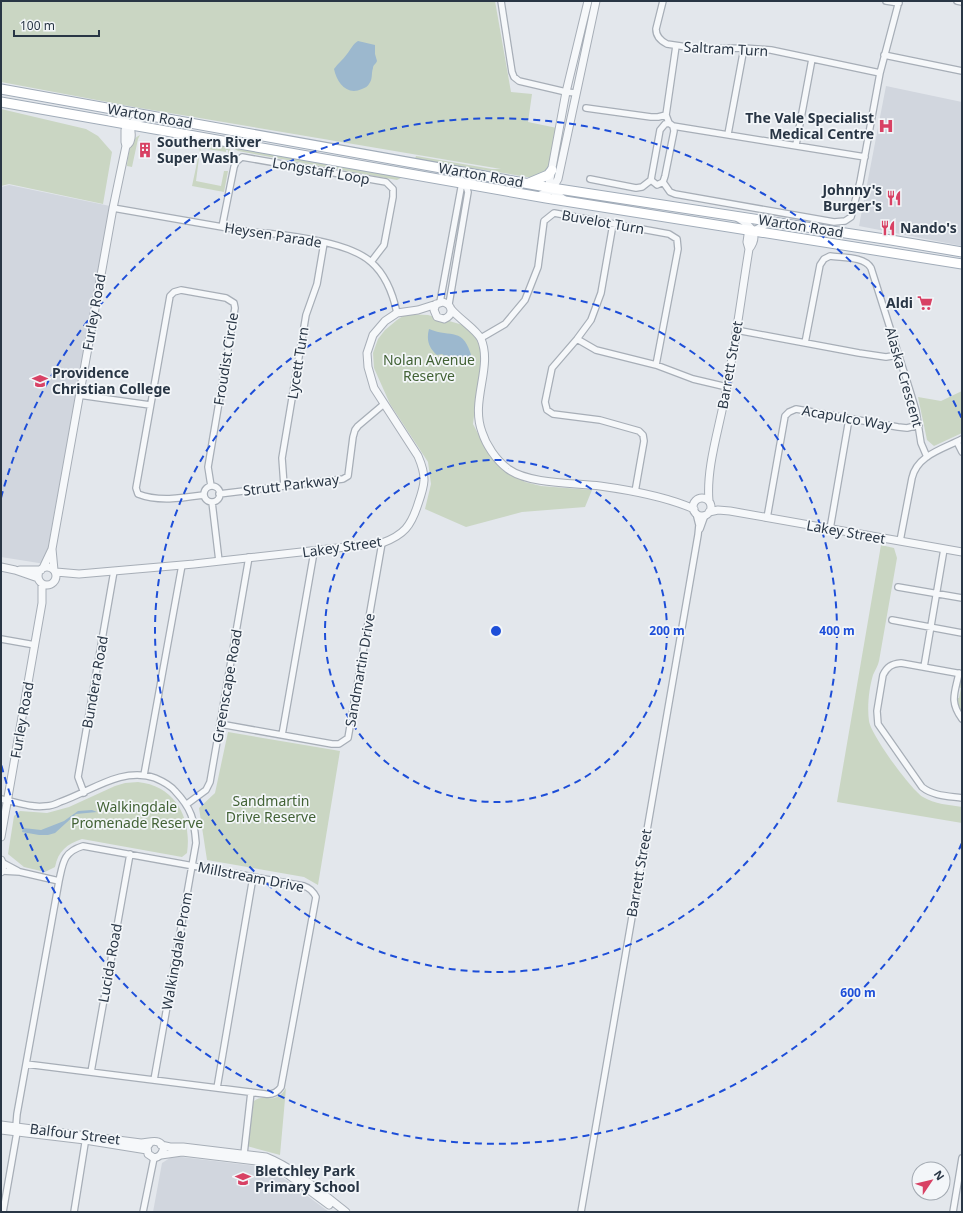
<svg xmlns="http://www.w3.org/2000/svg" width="963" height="1213" font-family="'Noto Sans',sans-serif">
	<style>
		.built { fill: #d1d6de }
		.green { fill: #cad6c3 }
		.water { fill: #9cb8ce }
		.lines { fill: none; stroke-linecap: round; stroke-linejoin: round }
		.minor-casing { stroke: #a7aeb7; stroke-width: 8 }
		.tertiary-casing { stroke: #a7aeb7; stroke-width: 9 }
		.primary-casing { stroke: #a1acb9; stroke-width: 11 }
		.minor { stroke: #f6f8fa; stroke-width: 5.5 }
		.tertiary { stroke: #f6f8fa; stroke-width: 7 }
		.primary { stroke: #fff; stroke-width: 9 }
		.ring { fill: none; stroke: #1d4ed8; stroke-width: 2; stroke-dasharray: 7 5 }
		.labels { text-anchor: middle; stroke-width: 3.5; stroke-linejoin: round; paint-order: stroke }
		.street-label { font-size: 14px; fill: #293645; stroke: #f3f6f9 }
		.poi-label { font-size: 14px; font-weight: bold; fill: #293645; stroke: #f3f6f9; text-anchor: start }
		.park-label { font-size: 14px; fill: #426235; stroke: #f3f6f9 }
		.centre { fill: #1d4ed8; stroke: #f3f6f9; stroke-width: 2 }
		.ring-label { font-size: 12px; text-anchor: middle; font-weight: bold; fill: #1d4ed8; stroke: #f3f6f9; stroke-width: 3.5; stroke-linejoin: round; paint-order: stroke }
	</style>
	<rect width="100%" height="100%" fill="#e3e7ec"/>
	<path class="built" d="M886,86L962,102V246L859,226Z
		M9,185L110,206L45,564L1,557V187Z
		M173,1156L264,1167L274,1171L329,1212H153L162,1163Z"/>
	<path class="green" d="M1,1H495L511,92L532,94L528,122L557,128L549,168L547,172L532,177H527C490,170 453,166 415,159L416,156L492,169H501L134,107L1,82Z
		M1,109L86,129L98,136L112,152L103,204L9,184L1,186Z
		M140,135L138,139L132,167L127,166C128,156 130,139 140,135Z
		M201,142L227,147L233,152L230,157H228V150H226V152L201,148L200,152L199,148Z
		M227,145L403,177L397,180L238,151Z
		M198,158H199L196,181L221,186L224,171H228L224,192L192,186Z
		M406,314L428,315L463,325L475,336L482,352L473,424L490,457L508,472L525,482L541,486L592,490L585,507L522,512L466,527L425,509L431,484L428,462L390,404L374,368L373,353L378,339L385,330L397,320Z
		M962,391V433L934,446L927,440L918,397L941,401Z
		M881,545L894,548L897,558L879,661C878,666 875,670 873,675C869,688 867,707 869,721C871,735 911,790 923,797C934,804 950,805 962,807V823L837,802Z
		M962,677V711H961L958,708L956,698H959L961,688L958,687L960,681Z
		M228,732L340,751L318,885L304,877L207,860L199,808L215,793Z
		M138,782C176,786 192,819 187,853L182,857L82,839C67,844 58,851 55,867L45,872L24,867L8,854L14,816L20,811L47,813L69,807L115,786L125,783Z
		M286,1088L280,1155L247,1146L253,1102C262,1093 270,1102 279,1096C282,1094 284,1091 286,1088Z"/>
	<path class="water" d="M358,41L375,45V54L377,61C376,64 373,65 373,68C371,74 373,79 369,84C368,86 365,88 362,89C347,96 337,83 334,69C338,63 343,60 347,54C351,49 353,44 358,41Z
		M429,329C452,339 463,325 472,358C466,363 460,364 452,365L444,359L445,356L442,354L437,355C429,348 426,340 429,329Z
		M92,810L97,812L76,814L55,833L48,835H39L22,832L23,828L41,830L64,821L78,811Z"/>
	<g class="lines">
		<defs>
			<path id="minor" d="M501,1L512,72L514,77L519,81L566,92L576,93
				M663,1L656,29C656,37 661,41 667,44L701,49L744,48L771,50L880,73
				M886,1L899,3
				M957,1L962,2
				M676,46L666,115L669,123L673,126L865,157
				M884,55L962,71
				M586,108L651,117H658L666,115
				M669,123L665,124L660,130L652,174L651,180L657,185L663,182L665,176L674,131L673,126
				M728,134L744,48
				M796,145L812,59
				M590,179L636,188L642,187L651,180
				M663,182L670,192L675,194L834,222L845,221L851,217L860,182L880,73L899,1
				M113,208L251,232C282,234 348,241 371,262C386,275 393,294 397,313
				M613,224L601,293L591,320L577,339L552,368L545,402L547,410L553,414L600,420L639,431L643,435L644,441L635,492
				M222,227L234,167L236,162L242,157L386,182L393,189V197L384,245L371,262
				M440,302L461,188C466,182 471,178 479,177
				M449,304L468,192C466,183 461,177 452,173
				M736,330L859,353L886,357L898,355
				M481,338L505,324L525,300L538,267L544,221L554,213L669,234L677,239L678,249L656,365
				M577,339L596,350L656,365L693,379L727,387
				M805,343L820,265L824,259L830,256C842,258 864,256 871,268L910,391L916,411L921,443L927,457
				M80,390L94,394L101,398
				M79,395L150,405
				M957,442L962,452
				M284,486L282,458L306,315L317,284L324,243
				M204 494a8 8 0 1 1 16 0a8 8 0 1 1-16 0Z
				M219,494L343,479L348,476L353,437L355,430L358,426L384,404
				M204,495C183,498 158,502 138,494L136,488L170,296L174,292L181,290L226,298L234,303L235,308L208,467L211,486
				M212,502L219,561
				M767,518L785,416L789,412L796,409L898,427L907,428L919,425
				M700,529L705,515
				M830,529L849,419
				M900,541L912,478C917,455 943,449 962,439
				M898,587L962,598
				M892,620L962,633
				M1,639L35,645
				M924,667L944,549
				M959,673C955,693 949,701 962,719
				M962,674L901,663C891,664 887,667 883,675L877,711L878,724L922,787C933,796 948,796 962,798
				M220,724L332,744H339L348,738L382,543
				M282,735L314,552
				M144,775L182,565
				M84,793L78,777L114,571
				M1,799C16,802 30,808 46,806C50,806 56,804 60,802C90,792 122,766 155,778C162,781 170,785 175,791C192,809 194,819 196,843L154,1080
				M187,804L206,790L210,782L249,557
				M3,863L18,871
				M2,871L20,872L59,881
				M91,1072L130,854
				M217,1088L253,877
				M16,1126L17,1114L59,881C63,863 63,852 83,846L304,886C310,888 313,891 316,897L281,1087C277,1093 272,1095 265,1094L26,1064
				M244,1154L251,1092
				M3,1212L17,1132
				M74,1212L86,1137
				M143,1212L154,1158
				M581,1212L698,535L699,525L696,513
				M953,1212L962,1158"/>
			<path id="tertiary" d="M111,110C122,116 133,123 131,138C130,142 130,143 126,146
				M538,196C547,193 554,188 558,179L596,1
				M566,201L555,193L549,184L566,92L588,1
				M738,218C751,225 760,235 749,249
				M451,309C459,319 477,330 481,339C493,367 470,401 482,432C486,445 496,460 508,469C529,484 573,483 600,486C629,490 667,497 694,509
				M693 507a9 9 0 1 1 18 0a9 9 0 1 1-18 0Z
				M709,501C706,468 719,429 725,396C735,347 741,298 749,249L747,242L748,235L769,222
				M709,512L718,510L730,511L962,552
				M52,549L54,570
				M38 576a9 9 0 1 1 18 0a9 9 0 1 1-18 0Z
				M1,567L15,570L38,578
				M43,568L52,549L113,208L126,146L125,142V130L134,121L147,116
				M20,570H41
				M56,572L79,574L194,564L382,543C404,535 411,526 418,504C425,484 427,477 418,456L374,388L368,367L367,353L373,335L385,321L397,313L418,310L443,302C453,305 454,315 444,319L437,317L434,310L436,304
				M1,837L42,603V584
				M1,860L3,866L1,872
				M1,1125L141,1143C146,1143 154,1140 158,1142C168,1146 162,1157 154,1158L148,1154L147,1147L150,1143
				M1,1130L85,1140L147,1150
				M161,1145L170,1147H183L266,1157C296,1169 321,1193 346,1212
				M161,1155L182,1152L265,1162L279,1168L329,1205"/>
			<path id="primary" d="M1,89L552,188L891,240L962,252
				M1,102L546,198L962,264
				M529,183L548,175L552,170"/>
		</defs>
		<use href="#minor" class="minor-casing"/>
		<use href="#tertiary" class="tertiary-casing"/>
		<use href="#primary" class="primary-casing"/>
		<use href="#minor" class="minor"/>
		<use href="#tertiary" class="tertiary"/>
		<use href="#primary" class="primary"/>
	</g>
	<g class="ring">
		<circle cx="496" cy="631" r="171"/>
		<circle cx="496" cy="631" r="341"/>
		<path d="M962 843A512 512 0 0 1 1 764M1 498A512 512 0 0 1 962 419"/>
	</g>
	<defs>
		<symbol id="hospital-bare" viewBox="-9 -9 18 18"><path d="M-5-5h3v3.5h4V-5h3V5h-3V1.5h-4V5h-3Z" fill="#d84164" stroke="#f3f6f9" stroke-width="2.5" paint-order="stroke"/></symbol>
		<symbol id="building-bare" viewBox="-9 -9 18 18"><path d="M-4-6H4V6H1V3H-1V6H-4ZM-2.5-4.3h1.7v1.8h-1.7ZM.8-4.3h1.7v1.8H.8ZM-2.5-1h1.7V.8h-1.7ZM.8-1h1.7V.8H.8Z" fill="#d84164" stroke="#f3f6f9" stroke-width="2.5" paint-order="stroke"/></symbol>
		<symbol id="restaurant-bare" viewBox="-9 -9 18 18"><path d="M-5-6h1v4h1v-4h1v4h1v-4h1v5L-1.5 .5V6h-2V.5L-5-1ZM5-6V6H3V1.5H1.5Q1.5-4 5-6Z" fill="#d84164" stroke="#f3f6f9" stroke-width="2.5" paint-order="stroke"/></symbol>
		<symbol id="supermarket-bare" viewBox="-9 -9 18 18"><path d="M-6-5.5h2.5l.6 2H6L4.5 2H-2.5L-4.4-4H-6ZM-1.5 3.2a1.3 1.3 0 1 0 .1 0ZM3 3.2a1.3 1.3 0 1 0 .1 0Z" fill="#d84164" stroke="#f3f6f9" stroke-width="2.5" paint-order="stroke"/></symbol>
		<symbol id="school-bare" viewBox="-9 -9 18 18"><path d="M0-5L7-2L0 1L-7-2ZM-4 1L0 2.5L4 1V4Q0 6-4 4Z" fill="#d84164" stroke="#f3f6f9" stroke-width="2.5" paint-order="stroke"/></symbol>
	</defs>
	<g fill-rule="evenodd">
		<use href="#hospital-bare" x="875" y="115" width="22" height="22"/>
		<use href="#building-bare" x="134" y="139" width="22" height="22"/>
		<use href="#restaurant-bare" x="883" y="187" width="22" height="22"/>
		<use href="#restaurant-bare" x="877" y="217" width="22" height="22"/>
		<use href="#supermarket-bare" x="914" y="292" width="22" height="22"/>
		<use href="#school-bare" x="29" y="370" width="22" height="22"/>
		<use href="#school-bare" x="232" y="1168" width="22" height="22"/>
	</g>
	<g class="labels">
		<g class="street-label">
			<text transform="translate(726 49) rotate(3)" y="5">Saltram Turn</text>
			<text transform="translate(150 116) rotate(10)" y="5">Warton Road</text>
			<text transform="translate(321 171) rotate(10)" y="5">Longstaff Loop</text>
			<text transform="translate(481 175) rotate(10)" y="5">Warton Road</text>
			<text transform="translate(603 222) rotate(10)" y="5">Buvelot Turn</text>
			<text transform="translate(801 226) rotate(9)" y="5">Warton Road</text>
			<text transform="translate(273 235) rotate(9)" y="5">Heysen Parade</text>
			<text transform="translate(94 312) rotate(-80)" y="5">Furley Road</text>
			<text transform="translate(226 359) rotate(-81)" y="5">Froudist Circle</text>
			<text transform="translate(298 363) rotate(-81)" y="5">Lycett Turn</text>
			<text transform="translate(730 365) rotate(-80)" y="5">Barrett Street</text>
			<text transform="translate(904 377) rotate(74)" y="5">Alaska Crescent</text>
			<text transform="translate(847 418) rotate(10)" y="5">Acapulco Way</text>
			<text transform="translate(291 485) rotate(-7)" y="5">Strutt Parkway</text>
			<text transform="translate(846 532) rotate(10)" y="5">Lakey Street</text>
			<text transform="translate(342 547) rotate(-8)" y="5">Lakey Street</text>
			<text transform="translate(360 670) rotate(-80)" y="5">Sandmartin Drive</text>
			<text transform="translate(95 682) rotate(-80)" y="5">Bundera Road</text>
			<text transform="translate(227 686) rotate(-80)" y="5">Greenscape Road</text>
			<text transform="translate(22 720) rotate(-80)" y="5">Furley Road</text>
			<text transform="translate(639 873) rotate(-80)" y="5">Barrett Street</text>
			<text transform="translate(251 877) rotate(11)" y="5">Millstream Drive</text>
			<text transform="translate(177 951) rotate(-80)" y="5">Walkingdale Prom</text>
			<text transform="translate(110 963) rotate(-80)" y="5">Lucida Road</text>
			<text transform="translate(75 1134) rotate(7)" y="5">Balfour Street</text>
		</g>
		<g class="poi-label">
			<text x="874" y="123" text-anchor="end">The Vale Specialist<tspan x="874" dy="16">Medical Centre</tspan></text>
			<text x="157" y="147">Southern River<tspan x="157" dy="16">Super Wash</tspan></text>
			<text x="882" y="195" text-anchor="end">Johnny's<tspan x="882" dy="16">Burger's</tspan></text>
			<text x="900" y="233">Nando's</text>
			<text x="913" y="308" text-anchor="end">Aldi</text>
			<text x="52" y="378">Providence<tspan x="52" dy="16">Christian College</tspan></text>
			<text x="255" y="1176">Bletchley Park<tspan x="255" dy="16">Primary School</tspan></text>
		</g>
		<g class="park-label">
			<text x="429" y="365">Nolan Avenue<tspan x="429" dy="16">Reserve</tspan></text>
			<text x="271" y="806">Sandmartin<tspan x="271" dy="16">Drive Reserve</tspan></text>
			<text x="137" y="812">Walkingdale<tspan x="137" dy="16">Promenade Reserve</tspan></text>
		</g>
	</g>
	<circle cx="496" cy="631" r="6" class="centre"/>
	<g class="ring-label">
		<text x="667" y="635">200 m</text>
		<text x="837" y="635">400 m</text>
		<text x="858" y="997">600 m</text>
	</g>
	<rect width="963" height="1213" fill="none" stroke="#293645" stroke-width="4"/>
	<g transform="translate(931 1181) rotate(55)"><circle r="19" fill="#f3f6f9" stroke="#a2a9b1"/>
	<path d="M0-3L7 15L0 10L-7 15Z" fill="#d84164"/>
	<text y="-6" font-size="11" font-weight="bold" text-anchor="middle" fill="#293645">N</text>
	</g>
	<path d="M14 30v6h85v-6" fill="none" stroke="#293645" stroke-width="2"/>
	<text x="20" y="30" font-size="12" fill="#293645" stroke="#f3f6f9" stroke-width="3" paint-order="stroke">100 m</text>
</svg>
